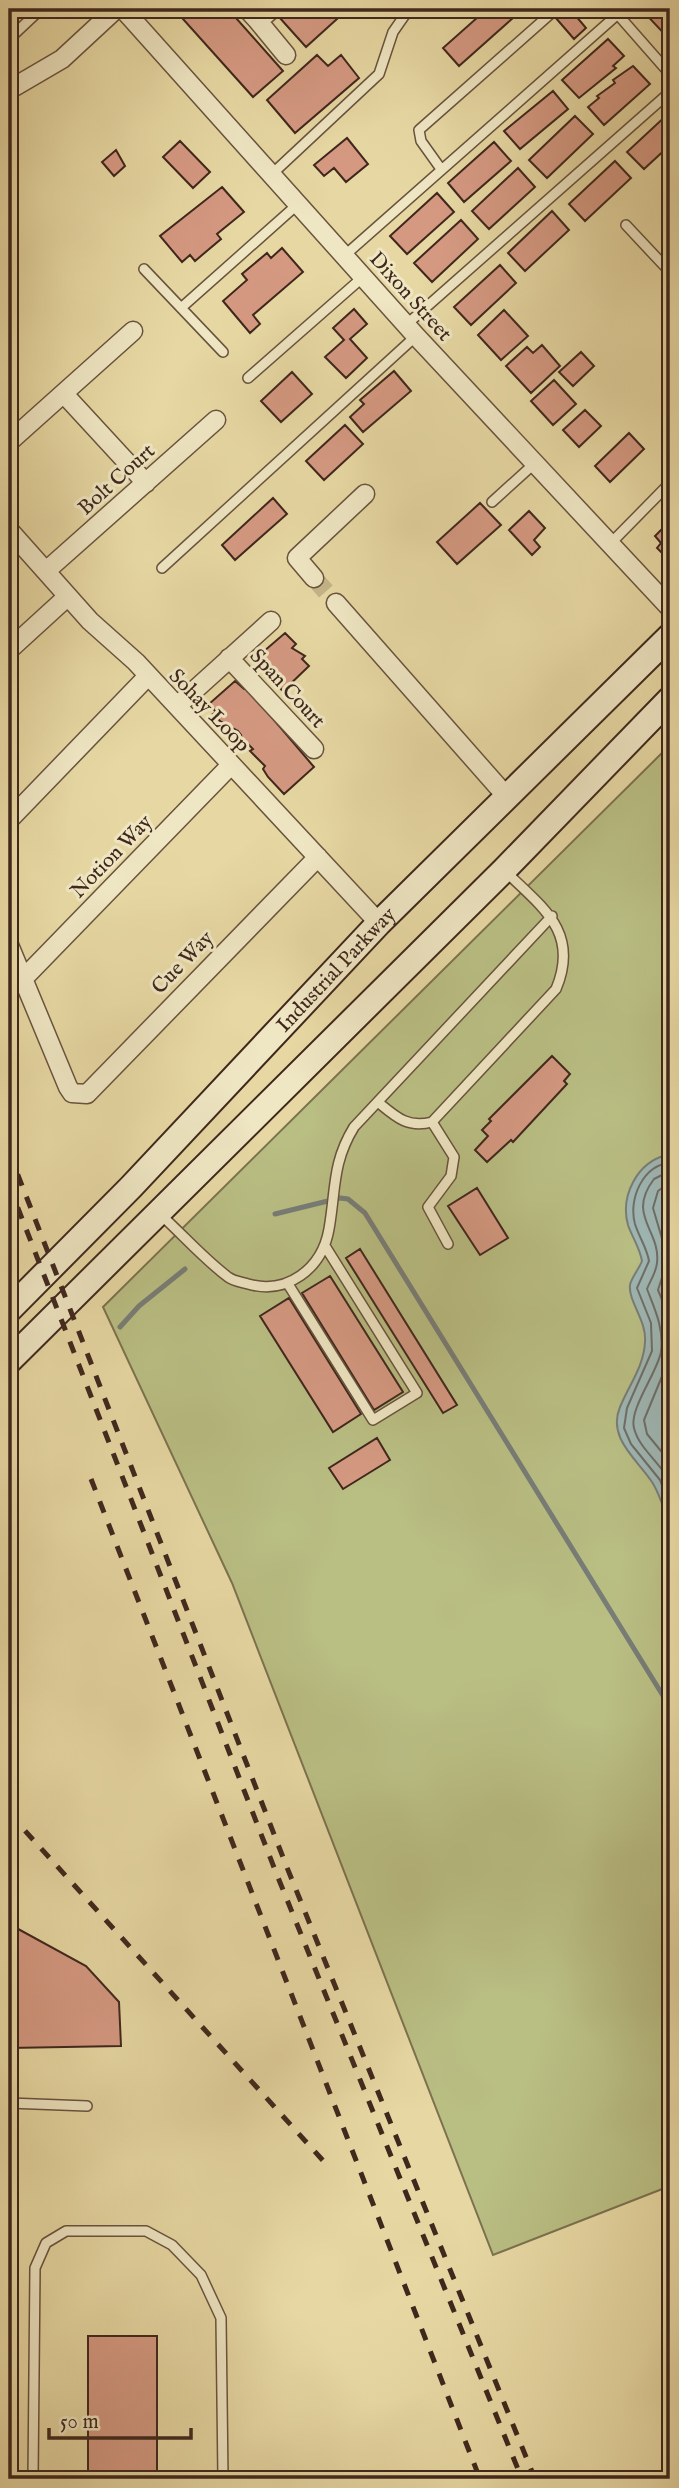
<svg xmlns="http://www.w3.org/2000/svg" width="679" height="2488" font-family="'IM FELL English',serif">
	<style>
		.green { fill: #b9be83; stroke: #7c7250; stroke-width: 2 }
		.water { fill: #9eb6b3; stroke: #787d77; stroke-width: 2 }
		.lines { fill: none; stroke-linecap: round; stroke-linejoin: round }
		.shore { stroke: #6e6e68; stroke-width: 2 }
		.stream { stroke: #787d77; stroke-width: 5 }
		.building { fill: #d59982; stroke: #3f271d; stroke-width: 2 }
		.minor-tunnel { stroke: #c5b588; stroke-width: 18; stroke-dasharray: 18 9; stroke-linecap: butt }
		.service-casing { stroke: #69533e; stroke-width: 12 }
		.minor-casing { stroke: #69533e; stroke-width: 21 }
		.secondary-casing { stroke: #3f271d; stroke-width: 28 }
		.service { stroke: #efe6c3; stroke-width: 9 }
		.minor { stroke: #efe6c3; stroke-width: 18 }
		.secondary { stroke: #efe6c3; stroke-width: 24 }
		.rail { stroke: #3f271d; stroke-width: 5; stroke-dasharray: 12 12; stroke-linecap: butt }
		.labels { text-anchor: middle; stroke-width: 6; stroke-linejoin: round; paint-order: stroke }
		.street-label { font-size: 21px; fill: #3f271d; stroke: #efe6c3 }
	</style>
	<rect width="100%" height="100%" fill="#e7d8a3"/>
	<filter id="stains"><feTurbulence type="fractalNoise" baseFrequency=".00286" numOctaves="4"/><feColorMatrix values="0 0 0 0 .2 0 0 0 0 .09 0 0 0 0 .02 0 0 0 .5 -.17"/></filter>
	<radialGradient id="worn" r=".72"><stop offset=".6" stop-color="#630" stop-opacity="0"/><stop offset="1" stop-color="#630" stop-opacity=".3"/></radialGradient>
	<path class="green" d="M670,745V2186L493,2255L232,1583L103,1307Z"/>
	<path class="water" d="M667,1155L670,1156V1520C662,1508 660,1494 652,1482C637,1459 607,1438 620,1407C629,1385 644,1366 645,1342C647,1321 628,1301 630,1285C631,1278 639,1269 642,1261C640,1248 632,1237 628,1225C620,1196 637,1162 667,1155Z"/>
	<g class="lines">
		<path class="shore" d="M670,1163C643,1165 628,1199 635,1224C639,1237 647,1248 649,1261L637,1288L651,1323L652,1351L627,1408L624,1428L631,1444L660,1480L670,1507
			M670,1171L654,1179C626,1216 661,1230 657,1263C656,1273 650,1281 647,1289C655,1310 664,1328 661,1352C657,1373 629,1409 634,1428C639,1449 661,1463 670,1482
			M670,1182L658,1191L653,1208L668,1259L658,1290L670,1319
			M670,1357L644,1420L647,1434L670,1462"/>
		<path class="stream" d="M275,1214L340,1198L348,1199L365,1213L670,1707
			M120,1327L139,1306L185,1269"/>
	</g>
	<path class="building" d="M9,9H20L9,19Z
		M174,9H228L283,71L253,97Z
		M288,9H348L306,47L279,17Z
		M487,9H523L459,66L443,48Z
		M564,9H570L586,28L574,39L555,17Z
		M641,9H670V40Z
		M608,39L624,56L613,66L616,68L579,98L562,80Z
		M317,55L328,66L341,55L359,78L295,133L267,100Z
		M633,66L650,84L604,125L588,107L599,98L597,96L615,83L613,80Z
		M553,91L568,109L520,149L504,131Z
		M670,112V145L644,169L627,152Z
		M575,116L593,134L547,178L529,160Z
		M347,138L368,164L346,182L334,168L324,176L314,165Z
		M180,141L210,172L193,188L163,157Z
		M494,142L511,161L464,202L448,183Z
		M116,150L125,166L114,176L102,162Z
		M615,161L631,178L585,221L569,204Z
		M518,168L535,187L489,229L472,211Z
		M222,187L244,212L217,234L221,239L195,261L190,255L182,262L160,236Z
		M437,193L454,212L407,254L390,236Z
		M552,211L569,230L525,271L508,253Z
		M461,220L478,239L432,282L414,263Z
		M282,248L303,272L253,315L260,324L250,333L223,301L247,280L242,274L267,253L271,258Z
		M500,265L516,283L471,325L454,307Z
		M354,309L367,324L350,339L367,358L346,378L325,357L344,340L333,328Z
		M504,310L528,336L501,360L478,335Z
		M542,345L560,366L531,393L506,366L527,347L533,353Z
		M581,352L594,366L573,386L559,372Z
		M394,371L411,391L363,432L350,417L364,404L360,400Z
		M292,372L312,394L281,422L261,401Z
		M554,380L576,404L553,425L531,401Z
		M585,410L601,426L579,447L563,430Z
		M345,425L363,444L324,480L306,461Z
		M629,433L644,449L610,482L595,466Z
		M273,498L287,514L235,560L222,545Z
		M480,503L501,525L457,564L437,542Z
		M529,511L545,528L534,540L540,547L532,555L509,530Z
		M670,521V561L657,548L661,543L655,536Z
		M285,633L296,644L292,648L305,656L302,659L309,666L283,691L267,676L269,674L266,668L256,658Z
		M235,681L244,689L246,687L314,767L284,794L268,777L263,769L265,766L250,751L253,749L249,745L246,747L238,737L241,735L238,731L220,721L213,714L216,712L209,704Z
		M552,1056L570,1074L564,1081L567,1084L513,1142L511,1140L487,1162L475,1150L488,1136L482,1130L491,1121L489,1119Z
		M477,1188L508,1238L480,1255L448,1206Z
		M360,1249L457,1405L443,1413L346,1258Z
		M330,1276L403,1392L374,1410L302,1293Z
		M289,1298L361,1414L333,1432L260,1316Z
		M377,1438L390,1460L343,1489L329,1468Z
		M9,1924L86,1966L119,2002L121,2046L9,2048Z
		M88,2336H157V2479H88Z"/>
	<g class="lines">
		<path class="minor-tunnel" d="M314,578L336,603"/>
		<defs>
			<path id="service" d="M613,9L670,74
				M9,39L41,9
				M441,169L421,141L419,130L556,9
				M271,175L379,74L393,32L409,9
				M626,225L670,272
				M344,256L618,14
				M144,269L223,352
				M181,308L298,204
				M406,325L670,92
				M248,378L363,277
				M492,502L535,463
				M610,544L670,483
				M162,568L416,336
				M379,1103C397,1118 408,1128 432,1122L556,989C580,932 542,907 505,871
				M432,1122L454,1157L451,1176L428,1207L448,1244
				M161,1215C183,1235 204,1259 228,1277C233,1281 241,1282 248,1284C287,1295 322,1269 329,1229C336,1189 332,1163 354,1127L552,916
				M288,1284L373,1420L417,1393L325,1246
				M9,2103L87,2106
				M33,2479L35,2268L46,2243L66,2231H146L172,2245L201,2275L221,2318L223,2479"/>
			<path id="minor" d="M123,9L416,336L670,608
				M247,9L258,21L272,9
				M258,21L286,55
				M9,90L62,59L116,9
				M64,394L146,483
				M9,442L133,331
				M9,530L90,621L136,662L379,923
				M46,571L216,420
				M314,578L297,558L365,494
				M336,603L507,797
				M9,650L67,597
				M229,658L314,749
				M177,706L271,621
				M9,820L147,677
				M9,945L68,1087L72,1093L87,1094L318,857
				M23,979L231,765"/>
			<g id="secondary">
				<path id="s1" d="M9,1310L131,1187L379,923L670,636"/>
				<path d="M9,1361L504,870L670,699"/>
			</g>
		</defs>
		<use href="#service" class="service-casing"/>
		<use href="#minor" class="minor-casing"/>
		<use href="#secondary" class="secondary-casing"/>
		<use href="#service" class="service"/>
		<use href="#minor" class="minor"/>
		<use href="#secondary" class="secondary"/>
		<path class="rail" d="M9,1152L286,1865L535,2479
			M9,1185L275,1870L522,2479
			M91,1479L480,2479
			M9,1813L327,2165"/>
	</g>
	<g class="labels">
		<g class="street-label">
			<text transform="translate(411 296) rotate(48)" y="7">Dixon Street</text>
			<text transform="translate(116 479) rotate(-42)" y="7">Bolt Court</text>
			<text transform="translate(288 688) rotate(47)" y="7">Span Court</text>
			<text transform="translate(210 710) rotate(46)" y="7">Sohay Loop</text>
			<text transform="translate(111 856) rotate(-46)" y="7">Notion Way</text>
			<text transform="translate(182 962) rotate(-46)" y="7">Cue Way</text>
			<text dy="7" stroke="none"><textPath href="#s1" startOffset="472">Industrial Parkway</textPath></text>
		</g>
	</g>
	<rect width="679" height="2488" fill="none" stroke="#e7d8a3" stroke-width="35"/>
	<rect x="10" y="10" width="658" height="2467" fill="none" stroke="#3f271d" stroke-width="3.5"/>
	<rect x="18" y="18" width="644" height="2453" fill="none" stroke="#3f271d" stroke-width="2"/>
	<path d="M49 2428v10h142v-10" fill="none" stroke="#3f271d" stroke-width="3.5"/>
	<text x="60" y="2428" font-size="21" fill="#3f271d" stroke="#efe6c3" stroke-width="5" paint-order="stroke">50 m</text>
	<rect width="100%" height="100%" filter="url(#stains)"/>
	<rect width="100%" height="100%" fill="url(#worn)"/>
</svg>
